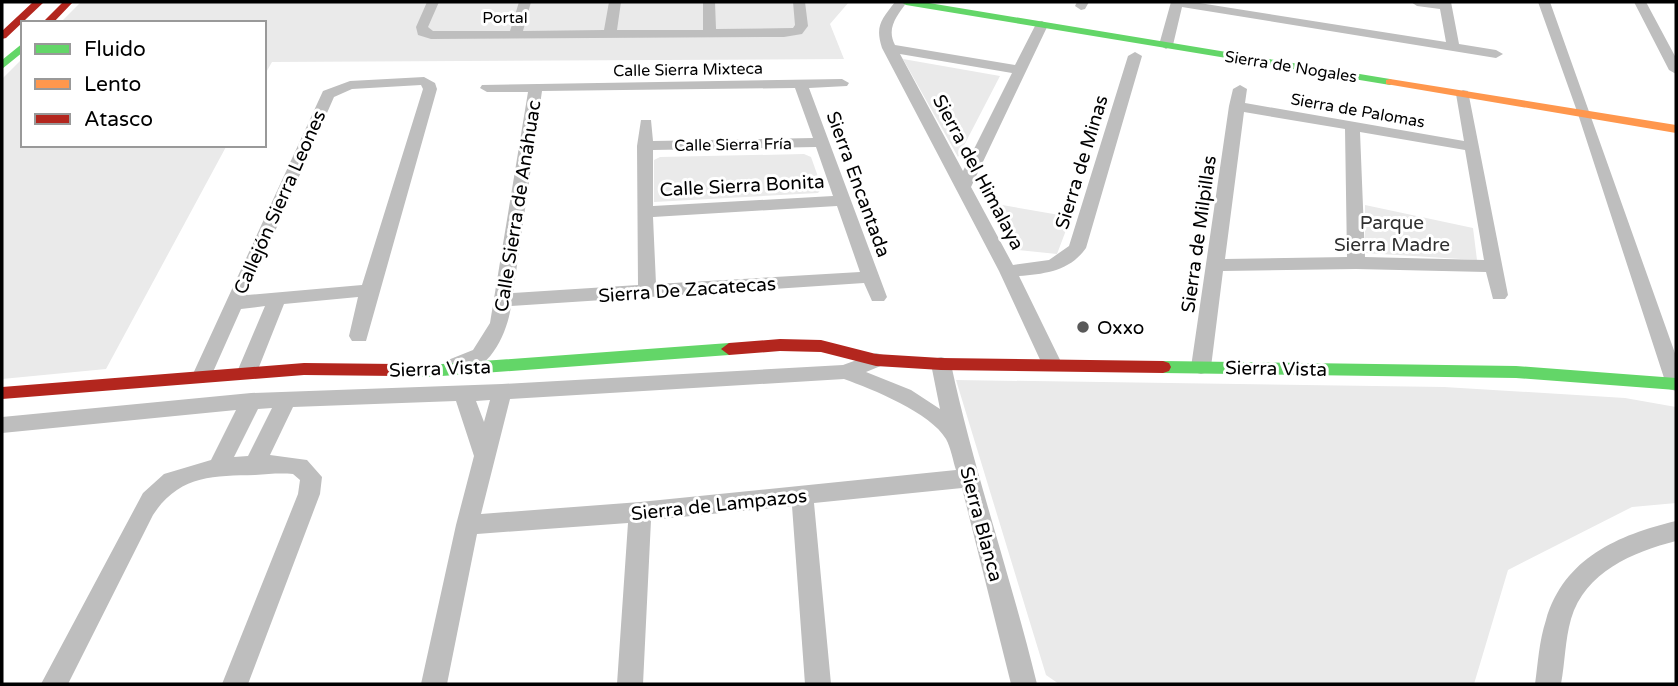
<svg xmlns="http://www.w3.org/2000/svg" width="1678" height="686" font-family="'Varela Round',sans-serif">
	<style>
		.green { fill: #eaeaea }
		.lines { fill: none; stroke-linecap: round; stroke-linejoin: round }
		.street { fill: #bebebe; fill-rule: evenodd }
		.fast { fill: #63d668; fill-rule: evenodd }
		.slow { fill: #ff974d; fill-rule: evenodd }
		.jam { fill: #b3261e; fill-rule: evenodd }
		.poi-dot { fill: #595959; stroke: #fff; stroke-width: 2.5 }
		.labels { text-anchor: middle; stroke-width: 6; stroke-linejoin: round; paint-order: stroke }
		.far-street-label { font-size: 16px; fill: #000; stroke: #fff }
		.street-label { font-size: 19px; fill: #000; stroke: #fff }
		.park-label { font-size: 19px; fill: #303030; stroke: #fff }
		.poi-label { font-size: 19px; fill: #000; stroke: #fff; text-anchor: start }
	</style>
	<rect width="100%" height="100%" fill="#fff"/>
	<path class="green" d="M81,2H849L830,24L844,59L272,62L264,76V23H60Z
		M23,58V145H227L106,369L2,379V79Z
		M903,59L1000,76L958,157Z
		M804,154L811,157L822,188L818,193L654,202V160L660,157Z
		M985,202L1071,217L1057,254L1018,250Z
		M1365,205L1473,228L1477,260L1365,253Z
		M956,380L1444,387L1625,398L1676,407V503L1632,507L1508,570L1474,684H1059L1046,675Z"/>
	<g class="lines">
		<path class="street" d="M427,2H439L428,27L433,31H510L519,2H531L523,31L604,30L609,2H621L617,30H703V2H715L716,29L793,28L795,25L793,2H805L808,26L802,34L784,37L431,39L418,35L416,27Z
			M895,2H907C897,16 886,28 895,45L1015,65L1037,22L1042,21L1048,25L971,187L1013,265L1049,260L1069,246L1128,56L1135,52L1142,56L1086,248C1070,271 1045,274 1019,276L1062,364L1059,369L1052,371L1045,369L1042,364L999,271L882,48C875,26 881,20 895,2ZM900,54L1012,73L963,171Z
			M1077,2H1089L1085,9L1081,10L1075,6Z
			M1171,2H1193L1446,42L1440,9L1417,6L1411,2H1451L1459,44L1496,50L1503,54L1496,58L1182,7L1173,45L1166,49L1159,45Z
			M1538,2H1550L1676,356V391L1669,389L1666,384L1578,114Z
			M1634,2H1646L1676,58V74L1669,70Z
			M424,77L435,83L437,89L366,341H352L349,336L358,297L284,304L257,372L254,377L247,379L240,377L237,372L265,306L241,309L209,381L202,383L195,381L192,376L323,91L350,81ZM421,85L423,89L362,285L247,295L334,97L352,89Z
			M842,79L849,83L847,86L809,88L887,297L884,301H872L864,283L511,306C507,335 486,382 448,370L445,365L448,360L473,350L490,323L528,92H487L480,88L482,85ZM795,88L813,138L653,141L651,120H641L637,146L638,285L513,293L542,91ZM816,147L833,196L653,206V150ZM837,206L860,272L656,284L653,217Z
			M1240,85L1247,89L1245,103L1464,141L1456,94L1463,90L1468,91L1508,295L1505,299H1493L1486,272L1356,269L1223,271L1211,367L1208,372L1201,374L1194,372L1191,367L1229,106L1233,89ZM1244,112L1345,129L1347,257L1225,259ZM1360,132L1465,150L1484,260L1365,257Z
			M876,353L883,355L886,360L883,365L866,372L911,390L940,409L931,364L934,359L941,357L948,359L951,364C974,472 1011,577 1037,684H1011L962,488L814,503L831,684H805L792,506L651,520L643,684H617L628,523L477,534L447,684H421L456,525L474,456L456,401L293,407L270,455L307,460L322,477L320,494L248,684H222L298,494L300,480L293,474C280,473 268,474 255,475C213,476 179,475 153,515L68,684H41L143,493L164,474L211,460L236,410L2,433V417L251,393L502,384L843,365ZM844,379C872,389 931,413 946,439C951,448 953,461 956,470L640,502L481,514L510,399ZM490,400L484,422L476,401ZM272,408L248,456L234,457L258,409Z
			M1676,521V541C1633,552 1585,572 1571,619C1565,640 1565,663 1561,684H1535C1538,663 1539,641 1546,620C1564,558 1618,535 1676,521Z"/>
		<path class="fast" d="M901,2H923L1390,79L1396,82L1390,85L906,5Z
			M23,43V52L2,69V60Z
			M729,343L737,349L729,355L428,377L391,374L389,370L391,366L428,365Z
			M1163,361L1516,366L1676,378V390L1516,378L1163,373L1157,371L1155,367L1157,363Z"/>
		<path class="slow" d="M1390,79L1676,125V133L1386,84V80Z"/>
		<path class="jam" d="M33,2H44L6,38L2,39V31Z
			M63,2H73L53,23H42Z
			M780,339L821,340L876,354L941,358L1163,361L1169,363L1171,367L1169,371L1163,373L941,370L876,366L821,352L780,351L729,355L721,349L729,343Z
			M304,363L397,364L403,366L405,370L403,374L397,376L304,375L2,399V387Z"/>
	</g>
	<circle class="poi-dot" cx="1083" cy="327" r="7"/>
	<g class="labels">
		<g class="far-street-label">
			<text x="505" y="23">Portal</text>
			<text transform="translate(1291 66) rotate(9)" y="6">Sierra de Nogales</text>
			<text transform="translate(688 69) rotate(-1)" y="6">Calle Sierra Mixteca</text>
			<text transform="translate(1358 110) rotate(10)" y="6">Sierra de Palomas</text>
			<text transform="translate(733 144) rotate(-1)" y="6">Calle Sierra Fría</text>
		</g>
		<g class="street-label">
			<text transform="translate(1081 162) rotate(-73)" y="7">Sierra de Minas</text>
			<text transform="translate(979 172) rotate(62)" y="7">Sierra del Himalaya</text>
			<text transform="translate(859 184) rotate(70)" y="7">Sierra Encantada</text>
			<text transform="translate(742 185) rotate(-3)" y="7">Calle Sierra Bonita</text>
			<text transform="translate(279 202) rotate(-66)" y="7">Callejón Sierra Leones</text>
			<text transform="translate(517 206) rotate(-81)" y="7">Calle Sierra de Anáhuac</text>
			<text transform="translate(1198 234) rotate(-82)" y="7">Sierra de Milpillas</text>
			<text transform="translate(687 289) rotate(-4)" y="7">Sierra De Zacatecas</text>
			<text transform="translate(440 368) rotate(-2)" y="7">Sierra Vista</text>
			<text transform="translate(1276 368) rotate(1)" y="7">Sierra Vista</text>
			<text transform="translate(719 504) rotate(-6)" y="7">Sierra de Lampazos</text>
			<text transform="translate(982 524) rotate(75)" y="7">Sierra Blanca</text>
		</g>
		<g class="park-label">
			<text x="1392" y="229">Parque<tspan x="1392" dy="22">Sierra Madre</tspan></text>
		</g>
		<g class="poi-label">
			<text x="1097" y="334">Oxxo</text>
		</g>
	</g>
	<rect width="1678" height="686" fill="none" stroke="#000000" stroke-width="7"/>
	<rect x="21" y="21" width="245" height="126" fill="#ffffff" stroke="#999999" stroke-width="2"/>
	<rect x="35" y="44" width="35" height="10" fill="#63d668" stroke="#999999" stroke-width="2"/>
	<text x="84" y="56" font-size="21" fill="#000000">Fluido</text>
	<rect x="35" y="79" width="35" height="10" fill="#ff974d" stroke="#999999" stroke-width="2"/>
	<text x="84" y="91" font-size="21" fill="#000000">Lento</text>
	<rect x="35" y="114" width="35" height="10" fill="#b3261e" stroke="#999999" stroke-width="2"/>
	<text x="84" y="126" font-size="21" fill="#000000">Atasco</text>
</svg>
